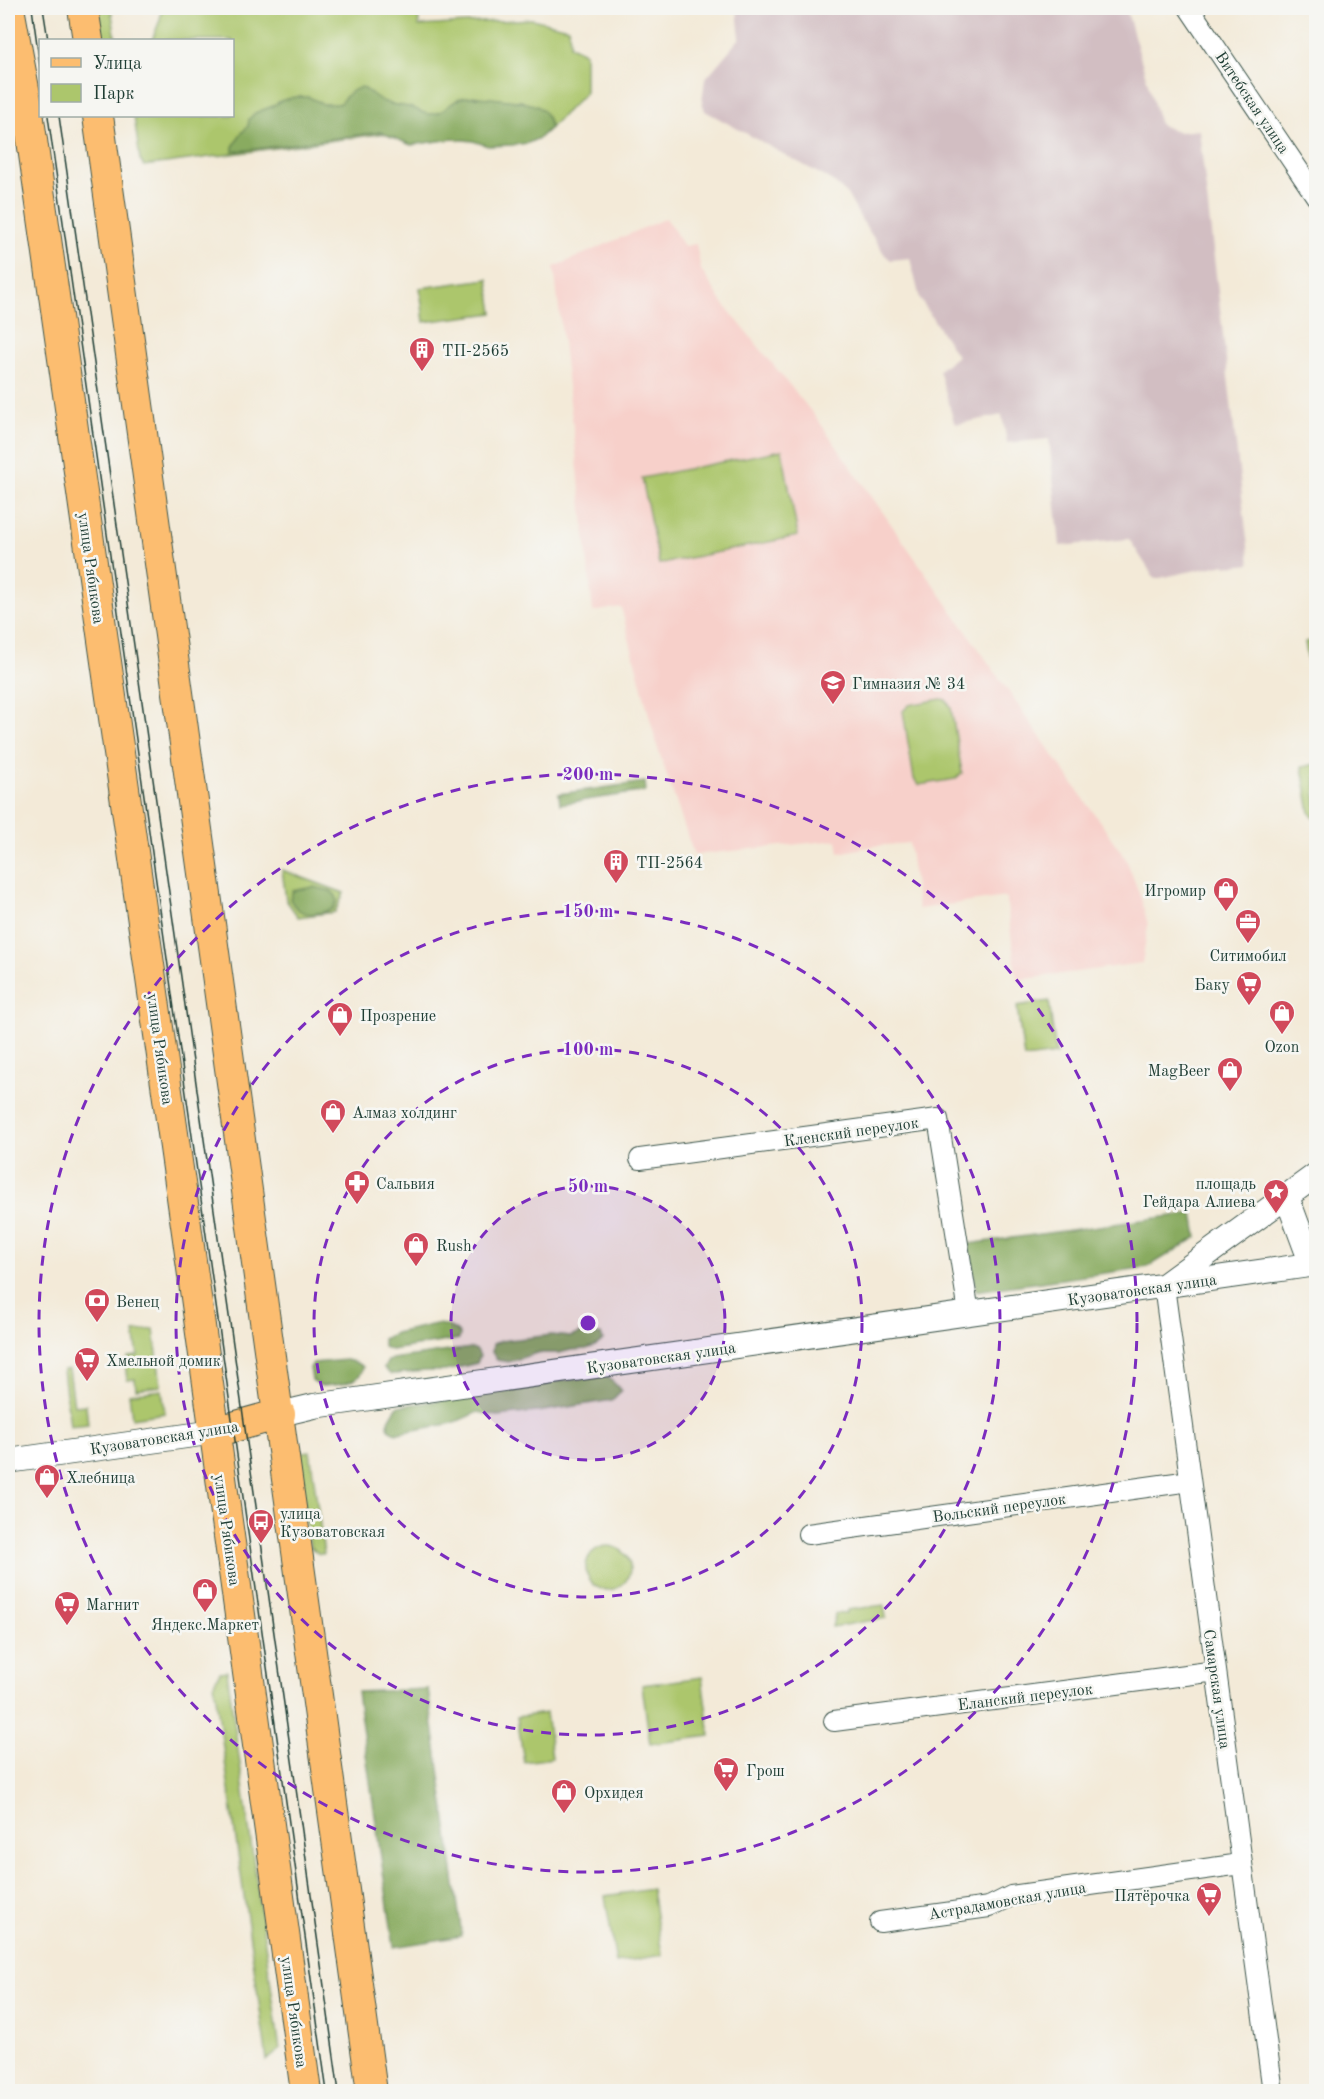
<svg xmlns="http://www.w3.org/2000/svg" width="1324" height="2099" font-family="'Old Standard TT',serif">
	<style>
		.built { fill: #f7d0ca }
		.industrial { fill: #d2bec2 }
		.green { fill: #acc66c; stroke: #668250; stroke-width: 1.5 }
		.forest { fill: #89ab60; stroke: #54744a; stroke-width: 1.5 }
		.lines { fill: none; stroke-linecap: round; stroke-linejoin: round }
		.minor-casing { stroke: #3f574d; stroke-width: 22 }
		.tertiary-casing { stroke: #3f574d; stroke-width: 26 }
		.primary-casing { stroke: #3f574d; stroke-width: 32 }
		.minor { stroke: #fff; stroke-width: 20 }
		.tertiary { stroke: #fff; stroke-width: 24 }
		.primary { stroke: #fcbd6f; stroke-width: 30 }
		.tram { stroke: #1f3d34; stroke-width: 1.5 }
		.ring { fill: none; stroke: #7b2cbf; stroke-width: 3; stroke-dasharray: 10 8 }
		.labels { text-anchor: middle; stroke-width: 5; stroke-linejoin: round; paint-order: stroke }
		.street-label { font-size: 16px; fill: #1f3d34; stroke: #f6f6f2 }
		.poi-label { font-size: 16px; fill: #1f3d34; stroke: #f6f6f2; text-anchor: start }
		.centre { fill: #7b2cbf; stroke: #f6f6f2; stroke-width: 3 }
		.ring-label { font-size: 18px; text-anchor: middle; font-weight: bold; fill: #7b2cbf; stroke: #f6f6f2; stroke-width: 5; stroke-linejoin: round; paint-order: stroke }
	</style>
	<rect width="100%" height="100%" fill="#f6f6f2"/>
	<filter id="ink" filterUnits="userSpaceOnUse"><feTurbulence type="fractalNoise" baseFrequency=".0167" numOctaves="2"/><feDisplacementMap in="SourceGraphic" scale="12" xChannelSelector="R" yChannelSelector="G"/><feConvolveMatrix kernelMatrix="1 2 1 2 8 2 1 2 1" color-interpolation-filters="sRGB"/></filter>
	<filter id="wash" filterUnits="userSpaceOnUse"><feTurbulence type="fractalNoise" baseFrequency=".008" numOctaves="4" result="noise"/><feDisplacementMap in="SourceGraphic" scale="24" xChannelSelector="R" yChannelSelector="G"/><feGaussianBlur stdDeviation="1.35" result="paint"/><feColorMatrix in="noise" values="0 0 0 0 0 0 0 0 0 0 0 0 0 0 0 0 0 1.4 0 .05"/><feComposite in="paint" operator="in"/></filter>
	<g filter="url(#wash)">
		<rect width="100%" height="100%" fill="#f3ead8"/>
		<path class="built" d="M666,218L684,246L696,244L701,270L723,303L818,420L1126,859L1141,898L1148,925L1142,963L1017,980L1006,897L918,909L909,843L874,846L839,853L837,840L694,855L657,746L621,607L593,612L577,461L554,267Z"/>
		<path class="industrial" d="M733,8H1126L1160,125L1180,132L1199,130L1250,564L1233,566L1232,565L1226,566L1225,564L1155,579L1129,539L1060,546L1049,439L1007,443L1002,415L958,424L954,422L939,370L957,356L920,299L910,258L891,260L885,255L861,219L847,194L831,180L705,111L702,102L705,79L740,38L737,9Z"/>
		<path class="green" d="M98,8H111L116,40H103Z
			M162,8H418L419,26L532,19L569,28L570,46L585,53V93L550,128L549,121L522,101L494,100L474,96L458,99L444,111L433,115L424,114L423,128L144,166L140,160L134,116H232V40H152L160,20Z
			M488,279L493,313L424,322L420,288Z
			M782,450L798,536L659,564L642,478Z
			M1316,640V707L1305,642Z
			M941,699L946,700L951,708L962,773L955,779L919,785L914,779L903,711L909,705Z
			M1316,764V821L1310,813L1302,767Z
			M282,870L344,893L335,912L298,917L286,900Z
			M1049,1001L1056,1054L1024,1058L1017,1006Z
			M154,1329L161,1386L136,1389L135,1379L127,1380L125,1363L129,1362L128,1357L138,1356L134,1332Z
			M69,1369L74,1406L86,1405L88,1424L70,1426L63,1370Z
			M162,1390L165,1413L132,1418L129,1394Z
			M310,1451L324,1554H319L310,1547L297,1453Z
			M586 1568a22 22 0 1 1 44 0a22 22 0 1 1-44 0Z
			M884,1605L886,1618L832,1627L835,1614L847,1613V1610Z
			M227,1671L280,2050L267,2060L214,1683L220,1672Z
			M702,1677L710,1736L650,1744L642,1685Z
			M546,1713L552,1758L524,1762L517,1717Z
			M652,1889L662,1955L616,1963L605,1896Z"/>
		<path class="forest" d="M361,87C370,91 376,99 385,102C393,106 404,105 412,108C419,110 423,114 430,114C444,115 450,101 462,98C472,95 532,101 540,108C546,112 549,121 550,128L539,138L528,143L512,145L488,146L473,141L453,139L411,145L380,132L233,152V147L240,135L248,126L249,119L255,113L273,106L280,101L295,97H309L323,104H339L350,92Z
			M645,782L646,791L560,804L559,794Z
			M313,887L331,891L336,896L337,901L333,909C316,916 299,918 290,899L293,891Z
			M1193,1213L1197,1237L1148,1267L976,1291L969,1244Z
			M436,1324C444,1324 456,1328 460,1335L459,1339L391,1350L383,1347V1339L395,1333Z
			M581,1333L590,1335L601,1334L603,1340L597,1345L586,1349L571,1350L559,1353H537L508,1362L497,1360L492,1352L493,1344L500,1341L552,1335L570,1337Z
			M471,1348L477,1350L480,1356L477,1363L445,1371H425L395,1374H390L384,1368L388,1361L392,1359Z
			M346,1360L355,1362L363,1367C361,1385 334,1385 321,1386L312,1380L310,1368L313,1363Z
			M606,1375L617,1386L621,1391L612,1400L537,1412L497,1416L478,1412L453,1423L398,1433C379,1430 392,1415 398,1406L453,1399L471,1393Z
			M428,1689L462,1936L394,1947L357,1692Z"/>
	</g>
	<g filter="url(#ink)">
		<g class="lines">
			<defs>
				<path id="minor" d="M1189,8L1316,196
					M640,1159L938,1119L969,1313
					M1164,1286L1273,2092
					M808,1534L1190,1481
					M834,1721L1216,1671
					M880,1922L989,1907L1011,1896L1241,1864"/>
				<path id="tertiary" d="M1287,1197L1312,1265
					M1166,1284L1316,1175
					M280,1414L314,1406L1316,1264
					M8,1461L215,1432"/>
				<path id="primary" d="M9,8L27,105L187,1232L306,2092
					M83,8L88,40
					M98,116L372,2092
					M215,1432L280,1414"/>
			</defs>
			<use href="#minor" class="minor-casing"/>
			<use href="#tertiary" class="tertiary-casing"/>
			<use href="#primary" class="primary-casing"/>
			<use href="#minor" class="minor"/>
			<use href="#tertiary" class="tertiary"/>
			<use href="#primary" class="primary"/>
			<path class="tram" d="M32,8L40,66
				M43,8L48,40
				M48,116L327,2092
				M59,116L339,2092"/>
		</g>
	</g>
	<circle cx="588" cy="1323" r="137" fill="#7b2cbf" fill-opacity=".12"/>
	<g class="ring">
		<circle cx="588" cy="1323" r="137"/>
		<circle cx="588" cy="1323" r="274"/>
		<circle cx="588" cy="1323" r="412"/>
		<circle cx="588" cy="1323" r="549"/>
	</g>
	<defs>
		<symbol id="building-pin" viewBox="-11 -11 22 30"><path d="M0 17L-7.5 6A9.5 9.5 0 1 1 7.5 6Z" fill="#d1495b" stroke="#f6f6f2"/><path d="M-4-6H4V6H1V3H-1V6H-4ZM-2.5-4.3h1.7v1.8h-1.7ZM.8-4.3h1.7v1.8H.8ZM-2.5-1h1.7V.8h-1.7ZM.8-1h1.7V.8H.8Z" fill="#fff"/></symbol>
		<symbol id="school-pin" viewBox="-11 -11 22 30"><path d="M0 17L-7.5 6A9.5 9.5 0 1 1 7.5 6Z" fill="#d1495b" stroke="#f6f6f2"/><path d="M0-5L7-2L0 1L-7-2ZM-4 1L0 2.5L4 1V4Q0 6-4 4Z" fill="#fff"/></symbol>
		<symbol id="shop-pin" viewBox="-11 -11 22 30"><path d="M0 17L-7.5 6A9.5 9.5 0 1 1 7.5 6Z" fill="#d1495b" stroke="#f6f6f2"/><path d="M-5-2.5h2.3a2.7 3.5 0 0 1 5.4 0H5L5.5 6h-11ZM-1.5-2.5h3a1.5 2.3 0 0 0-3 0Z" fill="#fff"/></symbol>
		<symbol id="office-pin" viewBox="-11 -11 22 30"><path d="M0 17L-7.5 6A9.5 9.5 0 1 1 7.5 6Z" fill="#d1495b" stroke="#f6f6f2"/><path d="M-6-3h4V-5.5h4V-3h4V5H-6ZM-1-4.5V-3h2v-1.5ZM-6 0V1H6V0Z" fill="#fff"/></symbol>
		<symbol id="supermarket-pin" viewBox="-11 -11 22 30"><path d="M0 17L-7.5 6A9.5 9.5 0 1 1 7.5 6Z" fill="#d1495b" stroke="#f6f6f2"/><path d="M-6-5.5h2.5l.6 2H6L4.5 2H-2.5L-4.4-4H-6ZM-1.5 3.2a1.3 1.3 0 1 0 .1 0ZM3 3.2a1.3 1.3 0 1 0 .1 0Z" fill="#fff"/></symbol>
		<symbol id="pharmacy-pin" viewBox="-11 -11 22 30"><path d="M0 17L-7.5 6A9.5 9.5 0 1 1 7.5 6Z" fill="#d1495b" stroke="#f6f6f2"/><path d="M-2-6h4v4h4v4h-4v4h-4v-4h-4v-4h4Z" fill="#fff"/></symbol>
		<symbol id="sight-pin" viewBox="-11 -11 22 30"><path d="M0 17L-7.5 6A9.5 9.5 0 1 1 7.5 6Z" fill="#d1495b" stroke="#f6f6f2"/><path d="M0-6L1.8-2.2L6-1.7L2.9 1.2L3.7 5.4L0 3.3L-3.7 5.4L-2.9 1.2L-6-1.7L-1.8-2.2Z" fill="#fff"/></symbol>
		<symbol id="bank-pin" viewBox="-11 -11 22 30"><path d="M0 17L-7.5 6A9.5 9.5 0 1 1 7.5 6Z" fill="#d1495b" stroke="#f6f6f2"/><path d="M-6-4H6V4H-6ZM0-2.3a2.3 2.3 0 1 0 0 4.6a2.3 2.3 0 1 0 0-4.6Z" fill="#fff"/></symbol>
		<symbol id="bus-pin" viewBox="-11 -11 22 30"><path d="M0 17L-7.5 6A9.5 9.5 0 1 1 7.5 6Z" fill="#d1495b" stroke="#f6f6f2"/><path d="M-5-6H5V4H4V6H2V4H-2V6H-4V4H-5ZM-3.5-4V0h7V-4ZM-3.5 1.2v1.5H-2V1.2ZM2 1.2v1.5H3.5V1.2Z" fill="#fff"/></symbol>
	</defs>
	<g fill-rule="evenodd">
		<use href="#building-pin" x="407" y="335" width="30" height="40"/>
		<use href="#school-pin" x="818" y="668" width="30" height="40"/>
		<use href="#building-pin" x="601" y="847" width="30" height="40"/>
		<use href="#shop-pin" x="1211" y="875" width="30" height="40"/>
		<use href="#office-pin" x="1233" y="907" width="30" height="40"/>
		<use href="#supermarket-pin" x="1234" y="969" width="30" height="40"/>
		<use href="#shop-pin" x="1267" y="998" width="30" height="40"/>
		<use href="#shop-pin" x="325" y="1000" width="30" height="40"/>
		<use href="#shop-pin" x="1215" y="1055" width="30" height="40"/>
		<use href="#shop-pin" x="318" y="1097" width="30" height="40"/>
		<use href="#pharmacy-pin" x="342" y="1168" width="30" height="40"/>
		<use href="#sight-pin" x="1261" y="1177" width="30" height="40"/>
		<use href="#shop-pin" x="401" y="1230" width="30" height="40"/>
		<use href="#bank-pin" x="82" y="1286" width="30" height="40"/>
		<use href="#supermarket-pin" x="72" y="1345" width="30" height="40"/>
		<use href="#shop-pin" x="32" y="1462" width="30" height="40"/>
		<use href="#bus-pin" x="246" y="1507" width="30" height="40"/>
		<use href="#shop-pin" x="190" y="1576" width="30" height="40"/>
		<use href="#supermarket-pin" x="52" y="1589" width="30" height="40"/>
		<use href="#supermarket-pin" x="711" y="1755" width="30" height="40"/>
		<use href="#shop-pin" x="549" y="1777" width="30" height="40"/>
		<use href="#supermarket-pin" x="1194" y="1880" width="30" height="40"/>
	</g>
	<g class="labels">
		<g class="street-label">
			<text transform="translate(1253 102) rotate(56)" y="6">Витебская улица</text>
			<text transform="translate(92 568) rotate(82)" y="6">улица Рябикова</text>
			<text transform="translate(161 1049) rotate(82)" y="6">улица Рябикова</text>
			<text transform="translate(851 1131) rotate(-8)" y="6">Кленский переулок</text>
			<text transform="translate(1142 1289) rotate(-8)" y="6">Кузоватовская улица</text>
			<text transform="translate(661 1357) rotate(-8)" y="6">Кузоватовская улица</text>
			<text transform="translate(164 1437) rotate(-9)" y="6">Кузоватовская улица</text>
			<text transform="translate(999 1507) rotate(-8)" y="6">Вольский переулок</text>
			<text transform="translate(228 1530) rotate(82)" y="6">улица Рябикова</text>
			<text transform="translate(1218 1689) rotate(82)" y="6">Самарская улица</text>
			<text transform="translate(1025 1696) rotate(-7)" y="6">Еланский переулок</text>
			<text transform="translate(1007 1900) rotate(-10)" y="6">Астрадамовская улица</text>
			<text transform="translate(295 2012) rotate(82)" y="6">улица Рябикова</text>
		</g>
		<g class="poi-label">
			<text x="442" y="356">ТП-2565</text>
			<text x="852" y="689">Гимназия № 34</text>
			<text x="636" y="868">ТП-2564</text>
			<text x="1206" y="896" text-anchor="end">Игромир</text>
			<text x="1248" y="961" text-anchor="middle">Ситимобил</text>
			<text x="1230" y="990" text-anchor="end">Баку</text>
			<text x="360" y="1021">Прозрение</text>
			<text x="1282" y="1052" text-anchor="middle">Ozon</text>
			<text x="1210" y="1076" text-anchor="end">MagBeer</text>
			<text x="352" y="1118">Алмаз холдинг</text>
			<text x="376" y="1189">Сальвия</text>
			<text x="1256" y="1189" text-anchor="end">площадь<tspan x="1256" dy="18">Гейдара Алиева</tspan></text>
			<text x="436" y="1251">Rush</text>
			<text x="116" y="1307">Венец</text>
			<text x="106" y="1366">Хмельной домик</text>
			<text x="66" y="1483">Хлебница</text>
			<text x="280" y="1519">улица<tspan x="280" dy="18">Кузоватовская</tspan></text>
			<text x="86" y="1610">Магнит</text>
			<text x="205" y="1630" text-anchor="middle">Яндекс.Маркет</text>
			<text x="746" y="1776">Грош</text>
			<text x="584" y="1798">Орхидея</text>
			<text x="1190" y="1901" text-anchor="end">Пятёрочка</text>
		</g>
	</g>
	<circle cx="588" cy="1323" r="9" class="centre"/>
	<g class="ring-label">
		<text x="588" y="780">200 m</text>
		<text x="588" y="917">150 m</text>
		<text x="588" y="1055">100 m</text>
		<text x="588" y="1192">50 m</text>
	</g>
	<rect width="1324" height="2099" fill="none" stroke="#f6f6f2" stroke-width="30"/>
	<rect x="39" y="39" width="195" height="78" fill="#f6f6f2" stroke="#a0aca6" stroke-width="1.5"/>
	<rect x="51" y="58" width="30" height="9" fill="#fcbd6f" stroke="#a0aca6" stroke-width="1.5"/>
	<text x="93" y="69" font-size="18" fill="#1f3d34">Улица</text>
	<rect x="51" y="84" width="30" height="18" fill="#acc66c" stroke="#a0aca6" stroke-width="1.5"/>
	<text x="93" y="99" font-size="18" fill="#1f3d34">Парк</text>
</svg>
